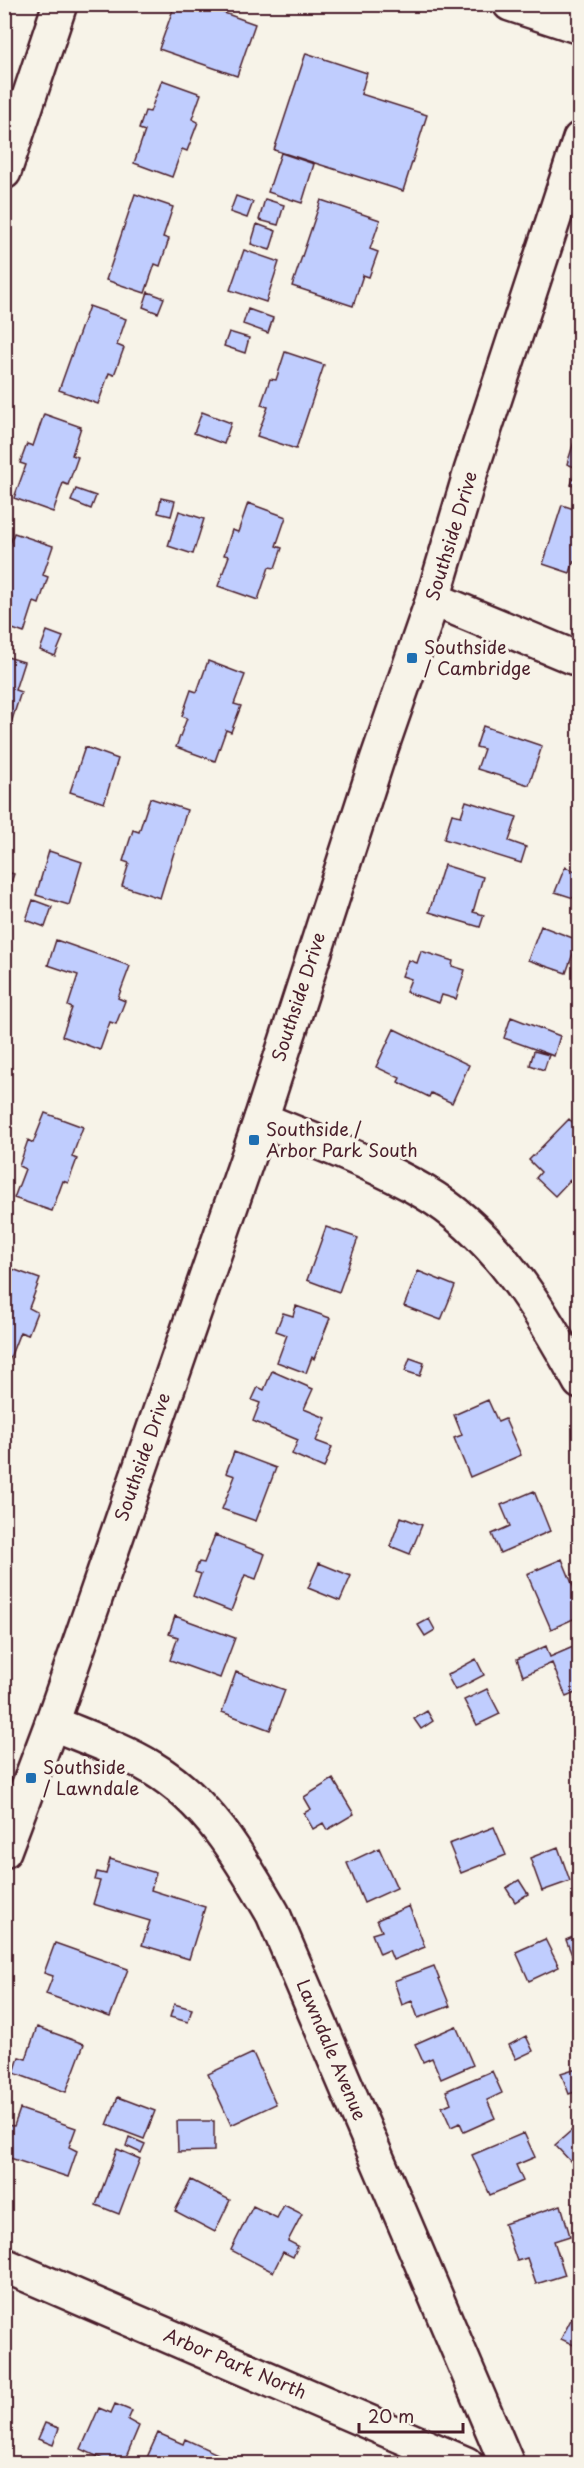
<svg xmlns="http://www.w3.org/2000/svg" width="584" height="2468" font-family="'Playpen Sans',sans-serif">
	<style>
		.building { fill: #c0cdfe; stroke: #4a1f2b; stroke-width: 1.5 }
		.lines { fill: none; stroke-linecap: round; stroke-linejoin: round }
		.street-casing { stroke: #4a1f2b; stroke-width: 38 }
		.secondary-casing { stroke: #4a1f2b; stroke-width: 38 }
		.street { stroke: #f7f3e8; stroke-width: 33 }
		.secondary { stroke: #f7f3e8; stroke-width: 33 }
		.poi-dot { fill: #1f6fb2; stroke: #f7f3e8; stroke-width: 2 }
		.labels { text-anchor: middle; stroke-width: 6; stroke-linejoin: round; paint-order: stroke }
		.street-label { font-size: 18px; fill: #4a1f2b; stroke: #f7f3e8 }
		.poi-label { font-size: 18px; fill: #4a1f2b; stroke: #f7f3e8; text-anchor: start }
	</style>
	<rect width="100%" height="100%" fill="#f7f3e8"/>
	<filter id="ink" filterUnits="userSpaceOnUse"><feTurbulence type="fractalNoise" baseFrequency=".0167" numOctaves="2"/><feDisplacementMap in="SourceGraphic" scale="12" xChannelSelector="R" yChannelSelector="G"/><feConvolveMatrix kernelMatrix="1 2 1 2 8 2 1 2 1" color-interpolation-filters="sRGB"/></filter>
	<g filter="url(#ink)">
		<path class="building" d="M175,4H199L255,24L237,76L159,49Z
			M306,53L367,73L361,94L427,115L403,191L274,150Z
			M162,80L201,94L192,119L198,122L187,151L182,149L172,177L134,163L145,131L139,129L145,111L150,112Z
			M281,153L314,164L302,203L268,192Z
			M135,194L173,207L163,237L169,239L160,266L155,264L145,293L106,280Z
			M236,196L253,202L247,218L230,212Z
			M265,199L284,205L278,225L259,220Z
			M321,200L380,220L370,249L378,252L369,277L363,275L353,306L292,286Z
			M257,224L276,231L270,250L251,244Z
			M244,250L279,262L266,302L230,290Z
			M148,292L164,298L158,313L143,307Z
			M89,306L126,319L117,345L124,348L114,375L109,373L98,404L59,390Z
			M248,309L273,318L268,333L243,324Z
			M229,332L249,338L245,353L224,346Z
			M285,352L324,365L296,449L257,436L268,407L261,405L270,379L276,380Z
			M202,412L231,423L224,444L194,433Z
			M44,414L81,427L72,455L78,457L68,485L63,483L53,512L14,498L26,465L20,463L27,444L33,446Z
			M574,442L580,444V488L571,485L577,468L567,464Z
			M76,489L96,496L91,509L71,501Z
			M161,498L175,501L171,516L158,513Z
			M248,503L286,517L276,546L282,548L275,568L269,567L258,600L218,586L229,556L224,555L232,530L238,532Z
			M562,505L580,511V563L574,561L570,573L543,564Z
			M179,511L204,519L193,554L168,546Z
			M14,533L53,546L43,575L48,577L39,604L34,602L24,633L4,626V559Z
			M47,631L63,637L55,656L40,650Z
			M4,656L24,662L15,690L21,692L12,720L6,718L4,722Z
			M208,661L245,675L234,704L241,706L231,732L226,730L215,761L176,747L187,718L182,716L191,690L197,692Z
			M483,726L542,746L529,785L477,769L484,749L476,747Z
			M85,747L118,759L104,803L70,792Z
			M150,798L187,810L160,898L122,886L129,863L123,861L133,830L139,832Z
			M466,801L517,817L509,841L526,847L521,863L444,839L452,814L461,816Z
			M49,851L82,862L69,905L36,895Z
			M444,865L483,877L473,912L484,915L480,927L429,912Z
			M565,867L580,873V900L555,892Z
			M4,871L14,874L8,890L4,889Z
			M33,900L52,907L45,927L26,920Z
			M541,926L578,940L566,973L528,960Z
			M56,940L130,966L118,998L125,1001L116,1024L110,1022L100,1050L62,1036L72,1008L68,1006L78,975L48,965Z
			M421,951L453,961L452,966L465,970L456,999L442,995L439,1003L406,992L411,979L402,976L408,960L417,963Z
			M511,1017L560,1036L554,1056L504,1038Z
			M394,1029L469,1065L452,1103L431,1093L429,1097L398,1082L400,1078L376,1067Z
			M534,1051L549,1055L544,1070L530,1065Z
			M45,1113L83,1127L72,1157L77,1159L68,1183L63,1181L52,1211L14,1198L25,1169L19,1166L28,1140L33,1143Z
			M569,1119L580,1129V1189L570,1180L555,1196L536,1178L541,1172L529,1160Z
			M326,1227L358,1238L339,1292L307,1280Z
			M4,1266L40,1279L29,1308L37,1312L28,1335L20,1332L8,1363L4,1362Z
			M418,1271L455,1286L441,1320L404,1306Z
			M296,1306L330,1318L314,1359L312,1357L306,1373L277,1362L287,1335L276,1331L283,1313L293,1316Z
			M410,1358L424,1363L420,1376L405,1371Z
			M272,1371L313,1389L304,1409L326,1418L316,1441L332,1447L324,1468L292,1454L298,1440L253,1421L260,1403L252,1400L258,1387L264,1390Z
			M488,1400L498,1422L505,1419L521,1455L470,1477L454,1438L462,1435L454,1415Z
			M234,1452L276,1468L256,1521L222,1509L235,1476L226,1473Z
			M534,1491L550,1531L500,1553L492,1534L510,1526L501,1505Z
			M401,1517L422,1525L410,1554L390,1546Z
			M215,1535L265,1554L256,1579L245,1575L231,1611L193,1596L201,1574L195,1572L199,1562L204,1563Z
			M562,1559L576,1593L580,1591V1616L551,1629L527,1574Z
			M319,1563L351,1576L340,1601L308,1588Z
			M175,1616L235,1638L220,1678L170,1660L178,1637L169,1634Z
			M429,1619L435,1630L425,1636L418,1625Z
			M580,1644V1691L566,1697L552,1663L523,1676L517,1659L546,1646L550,1657Z
			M476,1659L484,1675L455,1690L447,1675Z
			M236,1672L285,1690L270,1730L222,1712Z
			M487,1689L500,1714L477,1725L464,1700Z
			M427,1711L433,1721L421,1729L414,1719Z
			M333,1779L354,1814L327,1830L323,1823L313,1829L304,1813L311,1809L304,1797Z
			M494,1827L506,1855L461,1873L449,1844Z
			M558,1847L570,1881L542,1891L530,1858Z
			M379,1848L397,1888L364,1903L347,1863Z
			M110,1859L156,1873L151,1890L205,1907L189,1959L142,1945L150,1921L93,1904L100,1881L95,1880L97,1872L106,1874Z
			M519,1880L528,1894L515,1902L506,1888Z
			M409,1906L425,1947L393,1960L389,1950L380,1954L372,1934L382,1931L377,1920Z
			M580,1934V1958L574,1960L566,1940Z
			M545,1939L559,1967L529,1981L516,1952Z
			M55,1943L128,1969L110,2017L46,1994L53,1976L44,1973Z
			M434,1966L450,2006L418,2018L412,2001L402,2005L394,1981Z
			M174,2004L192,2009L188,2022L170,2017Z
			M456,2026L473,2065L441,2079L432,2058L423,2062L415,2044Z
			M37,2027L84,2044L66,2092L14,2073L19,2057L26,2059Z
			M526,2036L533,2051L516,2059L509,2045Z
			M253,2053L276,2104L231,2125L208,2074Z
			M580,2067V2090L569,2094L561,2073Z
			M492,2071L502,2093L487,2100L495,2118L464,2132L460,2123L451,2127L442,2107L451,2103L446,2091Z
			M118,2097L155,2111L144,2139L107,2125Z
			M20,2109L76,2128L69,2147L77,2151L68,2177L4,2156L8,2140L4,2139V2125L14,2126Z
			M177,2121H214V2151L178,2152Z
			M580,2123V2158L573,2164L555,2145Z
			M524,2133L535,2157L516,2165L523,2181L490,2195L472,2155Z
			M129,2137L145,2144L141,2153L126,2146Z
			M117,2149L140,2159L119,2214L96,2205Z
			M191,2180L230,2200L215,2232L175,2211Z
			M284,2205L302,2214L288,2241L298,2246L293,2257L283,2252L273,2272L231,2250L253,2206L277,2218Z
			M561,2205L570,2236L554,2241L565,2275L536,2284L527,2258L517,2261L504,2224Z
			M578,2306H580V2348L561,2339Z
			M115,2404L132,2411L128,2420L139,2426L123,2464H113L81,2449L99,2408L111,2413Z
			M45,2423L59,2428L53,2445L38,2439Z
			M158,2433L183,2444L185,2439L220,2455L216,2464H144Z"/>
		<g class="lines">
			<defs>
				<path id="street" d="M510,4L580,27
					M4,172L60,4
					M433,599L580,660
					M261,1119C316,1142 373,1162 424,1192C496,1234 541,1310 580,1382
					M52,1723C85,1737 121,1749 152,1768C209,1802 241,1859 273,1914L507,2464
					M4,2265L466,2464"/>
				<path id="secondary" d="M4,1851L52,1723L261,1119L377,760L433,599L471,471L580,139"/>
			</defs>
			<use href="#street" class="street-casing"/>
			<use href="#secondary" class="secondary-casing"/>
			<use href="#street" class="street"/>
			<use href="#secondary" class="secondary"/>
		</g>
	</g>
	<g class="poi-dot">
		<rect x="406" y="652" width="12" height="12" rx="3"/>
		<rect x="248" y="1134" width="12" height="12" rx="3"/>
		<rect x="25" y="1772" width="12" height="12" rx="3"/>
	</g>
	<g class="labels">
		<g class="street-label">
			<text transform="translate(452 536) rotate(-73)" y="6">Southside Drive</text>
			<text transform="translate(299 997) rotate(-72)" y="6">Southside Drive</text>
			<text transform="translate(143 1457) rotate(-71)" y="6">Southside Drive</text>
			<text transform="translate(331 2050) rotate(67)" y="6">Lawndale Avenue</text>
			<text transform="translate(235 2364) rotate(23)" y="6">Arbor Park North</text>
		</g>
		<g class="poi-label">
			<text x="424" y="654">Southside<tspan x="424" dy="21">/ Cambridge</tspan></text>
			<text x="266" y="1136">Southside /<tspan x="266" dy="21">Arbor Park South</tspan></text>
			<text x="43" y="1774">Southside<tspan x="43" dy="21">/ Lawndale</tspan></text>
		</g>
	</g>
	<rect width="584" height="2468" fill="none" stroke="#f7f3e8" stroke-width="24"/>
	<rect x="12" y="12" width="560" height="2444" fill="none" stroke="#4a1f2b" stroke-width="2" filter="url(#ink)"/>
	<path d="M359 2423v9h104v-9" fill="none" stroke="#4a1f2b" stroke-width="3"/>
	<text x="368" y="2423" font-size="18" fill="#4a1f2b" stroke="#f7f3e8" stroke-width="4.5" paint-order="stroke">20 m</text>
</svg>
